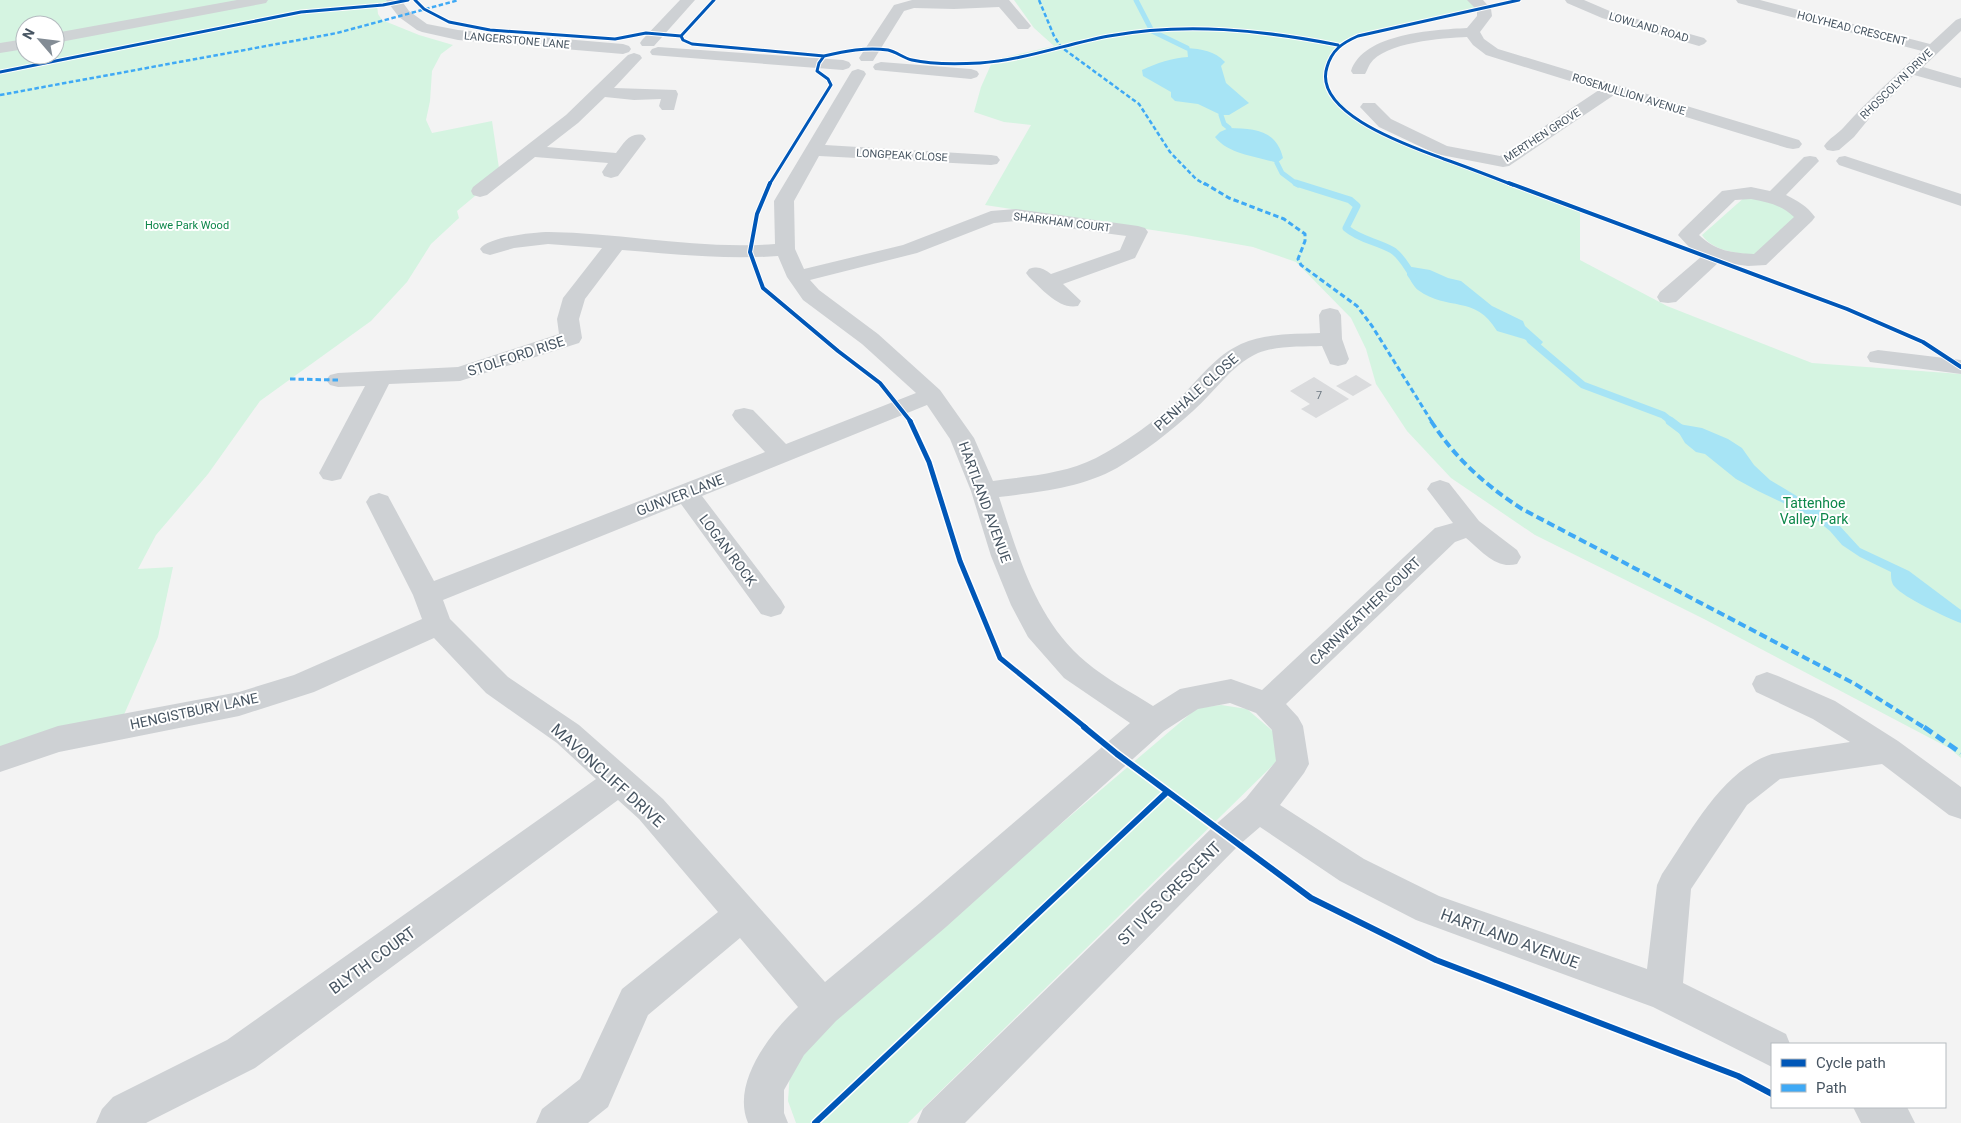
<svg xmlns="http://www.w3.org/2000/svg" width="1961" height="1123" font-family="Roboto,sans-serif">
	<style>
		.green { fill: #d5f4e1 }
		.water { fill: #a7e4f5 }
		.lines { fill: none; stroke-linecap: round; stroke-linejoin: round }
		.stream-far2 { stroke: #a7e4f5; stroke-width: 5 }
		.stream-far1 { stroke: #a7e4f5; stroke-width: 7 }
		.stream { stroke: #a7e4f5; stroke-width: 9 }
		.building { fill: #dadbdd }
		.street { fill: #ced1d4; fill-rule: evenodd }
		.secondary { fill: #cfd3d5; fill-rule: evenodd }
		.quiet-far3 { stroke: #3fa9f5; stroke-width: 2.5; stroke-dasharray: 4.5 2.5; stroke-linecap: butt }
		.quiet-far2 { stroke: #3fa9f5; stroke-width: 3; stroke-dasharray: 5.5 3; stroke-linecap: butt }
		.quiet-far1 { stroke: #3fa9f5; stroke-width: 4; stroke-dasharray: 8 4; stroke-linecap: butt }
		.quiet { stroke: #3fa9f5; stroke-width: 5; stroke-dasharray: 10 5; stroke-linecap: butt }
		.cycleway-far3-casing { stroke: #fff; stroke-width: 5 }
		.cycleway-far2-casing { stroke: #fff; stroke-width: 6 }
		.cycleway-far1-casing { stroke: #fff; stroke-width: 8 }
		.cycleway-casing { stroke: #fff; stroke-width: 9 }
		.cycleway-far3 { stroke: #0057b8; stroke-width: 3 }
		.cycleway-far2 { stroke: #0057b8; stroke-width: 4 }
		.cycleway-far1 { stroke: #0057b8; stroke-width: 5 }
		.cycleway { stroke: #0057b8; stroke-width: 6 }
		.labels { text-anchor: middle; stroke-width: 4; stroke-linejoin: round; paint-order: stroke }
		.far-street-label { font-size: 11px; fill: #475562; stroke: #fff }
		.far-park-label { font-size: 11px; fill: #0d874a; stroke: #fff }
		.number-label { font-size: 11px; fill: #6d7882 }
		.street-label { font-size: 14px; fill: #475562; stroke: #fff }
		.park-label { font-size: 14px; fill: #0d874a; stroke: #fff }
		.near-street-label { font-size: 16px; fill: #475562; stroke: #fff }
	</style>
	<rect width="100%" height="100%" fill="#f3f3f3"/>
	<path class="green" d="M0,0H248L55,34V25H25V39L0,44Z
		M261,0H393L395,3L377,5L378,14L382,20L419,35L453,45L441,54L432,71L430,101L426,120L432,133L492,121L500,175L457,211L459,218L431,244L407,282L371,321L260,401L208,474L156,535L138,569L173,567L158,637L119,726L0,759V48L25,44V55H55V38Z
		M1014,0H1474L1484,9L1358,36L1338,45L1325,68L1324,80L1328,89L1354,116L1385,136L1580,211V260L1667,306L1812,363L1961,374V758L1949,748L1704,619L1535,535L1451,478L1407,431L1376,384L1366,349L1351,318L1296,262L1253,247L1186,235L985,205L1031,125L1004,122L974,112L981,87L993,60L1054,46L1034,28Z
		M1756,195L1797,212L1794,219L1754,255C1737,253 1712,251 1702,235L1746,196Z
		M1221,705L1247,709L1276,734L1277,761L908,1123H796L788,1101L790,1072L819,1030L1197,708Z"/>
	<path class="water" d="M1187,48C1201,49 1215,51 1225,62L1221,66L1226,83L1249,103L1229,115H1221L1198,104L1175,101L1171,97V92L1143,76L1142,70C1157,63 1172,58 1188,57Z
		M1229,128C1254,129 1276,129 1283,158L1277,163C1257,156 1229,155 1215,137L1220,132Z
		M1412,267L1430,270L1448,278L1461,281L1492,306L1523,321L1525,326L1543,342L1539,347L1524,339L1497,331C1475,294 1448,312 1418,290C1414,287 1410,279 1407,275V268Z
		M1673,423L1702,428L1728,439L1742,448L1754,465L1770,480L1820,510L1838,524L1860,548L1909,571L1961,610V623C1947,618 1903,597 1895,587C1891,583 1891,577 1891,572L1860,557L1842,545L1830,531L1813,517L1758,491L1736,479L1705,454L1696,452L1685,443Z"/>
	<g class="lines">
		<path class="stream-far2" d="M1136,0L1152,31L1187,48
			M1221,115L1224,124L1229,128
			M1277,163L1282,173L1298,185"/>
		<path class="stream-far1" d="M1296,183L1350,200L1357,206L1346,228C1360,240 1376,241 1392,250C1402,256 1407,268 1414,277
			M1530,340L1583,385L1663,415L1672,422"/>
		<path class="stream" d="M1670,421L1682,430"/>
	</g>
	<path class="building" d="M1356,375L1372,385L1353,396L1336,386Z
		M1314,377L1349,399L1316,418L1301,409L1310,404L1290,391Z"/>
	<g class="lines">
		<path class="street" d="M386,0H401L409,11L427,24L458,30L623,44L629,46L631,49L629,52L623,54L458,40L422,32L417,30L399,17Z
			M680,0H695L654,46H642L640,43L642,40Z
			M912,0H1009L1031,26L1028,29H1018L999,7L954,9L914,8L904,11L873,61H861L859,58L894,5Z
			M1467,0H1483L1491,9L1492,16L1480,32L1484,39L1498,49L1799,140L1802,144L1799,148L1793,149L1787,148L1614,95L1509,166L1503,167L1436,154L1379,127L1360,107L1363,103H1375L1391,119L1447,146L1500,156L1599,90L1486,55L1473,45L1467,37C1443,38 1384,42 1370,64C1368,67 1367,71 1365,74H1353L1351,71C1364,33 1433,30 1467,28L1477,16V10Z
			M1565,0H1584L1612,12L1704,38L1707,41L1704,44L1699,46L1602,18L1567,3Z
			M1736,0H1760L1930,44L1956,20L1961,18V31L1923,67L1961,78V88L1914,75L1872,115L1854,137L1839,150L1833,151L1827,150L1824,146C1829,138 1838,134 1844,127C1868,100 1895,76 1922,51L1738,3Z
			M658,47L843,60L849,62L851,65L849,68L843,70L652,55L650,52L652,49Z
			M634,53L640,55L642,58L614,88L676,90L678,94L674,110H662L659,106L661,99L634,100L605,97L578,123L547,147L616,153C624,143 629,132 643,135L646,139L618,176L611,178L604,176L602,172L608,163L535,157L487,195L480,197L473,195L471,191L473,187L566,115L628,55Z
			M881,62L971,69L977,71L979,74L977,77L971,79L875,70L873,67L875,64Z
			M858,69L864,71L866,74L825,145L991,155L997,156L1000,160L997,164L991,165L819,156L794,201L795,249L804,269L903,245L991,211L1016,209L1138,226L1145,228L1148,232L1135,258L1063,284L1081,301L1078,306C1059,310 1042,289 1029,277L1026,273L1029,269C1038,266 1043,268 1051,274L1120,250L1126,236L1016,221L994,223L917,253L810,280L819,290L878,334L940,390L974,438L993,481C1028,476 1064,474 1096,458C1125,443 1155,421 1179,399C1199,379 1215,356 1241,344C1266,333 1294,334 1320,333L1319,315L1322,310L1330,308L1338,310L1341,315L1342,339L1349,359L1346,364L1338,366L1330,364L1322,346C1302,347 1278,345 1258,353C1231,365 1215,392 1193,411C1170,432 1144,452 1117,468C1081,488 1039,492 999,497C1019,557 1036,620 1086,662C1106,679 1131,692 1153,706L1180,689L1231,679L1262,690L1435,528L1453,523L1427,489L1431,483L1440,480L1449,483L1479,521L1517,550L1521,557L1517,564C1496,570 1481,550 1466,538L1455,542L1286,704L1298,717L1303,726L1309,764L1304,773L1280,805L1364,859L1439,896L1647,969L1657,885L1662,874C1691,832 1721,771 1772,754L1850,742L1813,719L1756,692L1752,684L1756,676L1767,672L1778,676L1835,701L1898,741L1961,787V819L1949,815L1882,764L1780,779L1747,805L1691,889L1683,983L1786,1034L1790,1044H1772V1067L1653,1007L1416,920L1340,881L1260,827L1239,845L965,1123H917L923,1109L1215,825L1246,798L1276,761L1272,730L1256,713L1230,703L1198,709L1164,731L946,927L836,1021L804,1055L784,1090V1113L788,1123H748C731,1083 770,1033 798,1007L740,938L648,1015L608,1107L588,1123H536L542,1109L580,1079L622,989L718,912L639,819L618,800L255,1068L146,1123H96L102,1109L113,1097L227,1040L596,779L557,743L486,693L434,638L314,692L239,716L59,752L0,772V746L58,726L239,692L294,675L422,619L413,595L366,502L370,496L379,493L388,496L434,581L765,452L735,420L732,415L735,410L744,408L753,410L786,444L916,393L862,344L803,300L787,277L778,256C726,260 674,254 622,250L585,299L579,319L582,338L579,343L460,381L389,384L341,479L332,481L323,479L319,473L365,386L338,387L330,385L326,380L330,375L338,373L458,367L559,334L557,319L563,298L602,248L548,244L514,248L490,255L483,253L480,249C488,237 534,232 549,232C624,233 699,250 775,244L774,201L850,74L852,71ZM927,405L950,439L971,491L991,556L1011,605L1028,637L1064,678L1130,723L920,903L825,982L663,799L579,725L508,677L450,619L443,600L681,504L761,614L771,617L781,614L785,607L781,600L702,496Z
			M1810,156L1816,157L1819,161L1786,195C1798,201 1807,206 1815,217L1812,221L1766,265L1748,266L1719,262L1676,302L1668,303L1660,302L1657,297L1660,292L1702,256L1689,247L1678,235L1681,231L1722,191L1751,187L1770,191L1804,157ZM1751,199C1767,202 1782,205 1794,217L1754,254C1733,253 1715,251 1699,235L1735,200Z
			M1845,156L1961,194V206L1839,165L1836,161L1839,157Z
			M1878,350L1961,360V374L1870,362L1867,357L1870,352Z
			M1853,1107H1907L1915,1123H1861Z"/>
		<path class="secondary" d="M237,0H268L266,3L261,4L55,43V33Z
			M25,39V49L0,53V43Z"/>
		<path class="quiet-far3" d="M1039,0L1054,36L1061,47L1139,104L1170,152L1196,179L1206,185
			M0,95L337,33L459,0"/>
		<path class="quiet-far2" d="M1204,183L1229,198L1284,219L1305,234V241L1298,259L1301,265L1357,306L1372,326L1432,422
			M290,379L338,380"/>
		<path class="quiet-far1" d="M1431,421C1455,458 1485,485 1522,509L1855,684L1925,728"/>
		<path class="quiet" d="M1924,727L1961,753"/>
		<defs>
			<path id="cycleway-far3" d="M415,0L424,9L449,22L490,30L615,39L646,33L681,36
				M714,0L681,36L683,40L692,44L824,56L819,63L817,71L828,79L831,85L769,185
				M824,56C845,51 866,47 888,50C897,52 903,58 912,60C933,65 959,64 980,63C1024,60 1066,44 1109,36C1186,22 1262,30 1338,45
				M0,72L301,12L383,5L408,0
				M1513,185C1490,176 1467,167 1444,159C1413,147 1312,114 1327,67C1332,50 1342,43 1358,36L1519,0"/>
			<path id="cycleway-far2" d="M770,183L757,214L750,252L763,288L838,351L880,383L911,422
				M1509,183L1847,309L1923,342L1961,367"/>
			<path id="cycleway-far1" d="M910,421L929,462L960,561L1000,658L1086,728"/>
			<path id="cycleway" d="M1084,727L1117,754L1311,898L1436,960L1738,1076L1772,1094
				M815,1123L1167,792"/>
		</defs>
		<use href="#cycleway-far3" class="cycleway-far3-casing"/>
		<use href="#cycleway-far2" class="cycleway-far2-casing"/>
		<use href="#cycleway-far1" class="cycleway-far1-casing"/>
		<use href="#cycleway" class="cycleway-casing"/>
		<use href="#cycleway-far3" class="cycleway-far3"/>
		<use href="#cycleway-far2" class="cycleway-far2"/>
		<use href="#cycleway-far1" class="cycleway-far1"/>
		<use href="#cycleway" class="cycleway"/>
	</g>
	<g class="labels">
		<g class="far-street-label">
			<text transform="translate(1649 27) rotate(16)" y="4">LOWLAND ROAD</text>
			<text transform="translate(1852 28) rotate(14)" y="4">HOLYHEAD CRESCENT</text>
			<text transform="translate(517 40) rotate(5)" y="4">LANGERSTONE LANE</text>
			<text transform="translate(1896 84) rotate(-44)" y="4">RHOSCOLYN DRIVE</text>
			<text transform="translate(1629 94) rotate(17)" y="4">ROSEMULLION AVENUE</text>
			<text transform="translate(1542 135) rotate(-33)" y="4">MERTHEN GROVE</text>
			<text transform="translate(902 155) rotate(3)" y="4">LONGPEAK CLOSE</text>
			<text transform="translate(1062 222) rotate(7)" y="4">SHARKHAM COURT</text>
		</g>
		<g class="far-park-label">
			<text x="187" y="229">Howe Park Wood</text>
		</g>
		<g class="number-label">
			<text x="1319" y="399">7</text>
		</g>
		<g class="street-label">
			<text transform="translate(516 356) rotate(-18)" y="5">STOLFORD RISE</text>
			<text transform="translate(1196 392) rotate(-42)" y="5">PENHALE CLOSE</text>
			<text transform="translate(680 495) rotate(-21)" y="5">GUNVER LANE</text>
			<text transform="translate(985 502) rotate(70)" y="5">HARTLAND AVENUE</text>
			<text transform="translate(728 550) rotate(53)" y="5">LOGAN ROCK</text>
			<text transform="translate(1365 611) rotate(-44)" y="5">CARNWEATHER COURT</text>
			<text transform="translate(194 711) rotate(-12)" y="5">HENGISTBURY LANE</text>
		</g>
		<g class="park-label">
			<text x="1814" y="508">Tattenhoe<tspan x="1814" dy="16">Valley Park</tspan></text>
		</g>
		<g class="near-street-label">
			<text transform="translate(608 775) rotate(42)" y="6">MAVONCLIFF DRIVE</text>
			<text transform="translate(1169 893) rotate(-45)" y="6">ST IVES CRESCENT</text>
			<text transform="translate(1510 938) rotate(20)" y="6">HARTLAND AVENUE</text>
			<text transform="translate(372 960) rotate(-36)" y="6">BLYTH COURT</text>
		</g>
	</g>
	<rect x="1771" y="1043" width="175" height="65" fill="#ffffff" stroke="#b5bbc0"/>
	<rect x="1781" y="1059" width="25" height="8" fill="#0057b8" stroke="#b5bbc0"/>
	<text x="1816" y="1068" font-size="15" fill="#475562">Cycle path</text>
	<rect x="1781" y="1084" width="25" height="8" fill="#3fa9f5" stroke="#b5bbc0"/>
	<text x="1816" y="1093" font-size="15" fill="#475562">Path</text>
	<g transform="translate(40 40) rotate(298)"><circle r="24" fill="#ffffff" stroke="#b5bbc0"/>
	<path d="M0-4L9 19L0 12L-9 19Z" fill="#838c95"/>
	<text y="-8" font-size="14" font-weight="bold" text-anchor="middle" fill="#475562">N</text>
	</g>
</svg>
